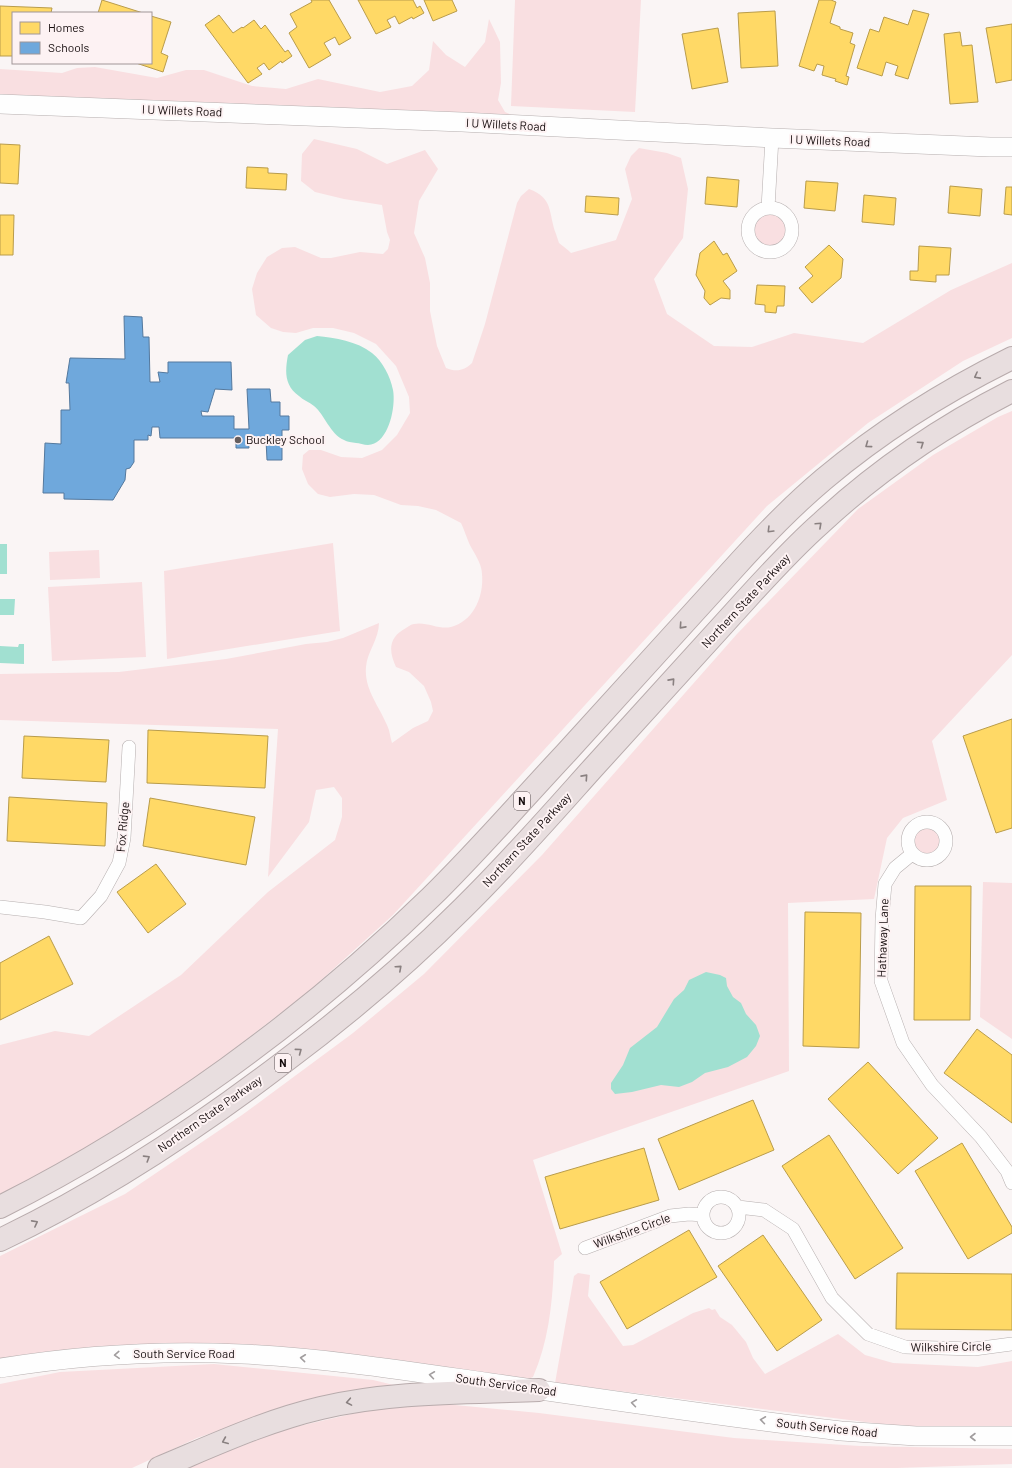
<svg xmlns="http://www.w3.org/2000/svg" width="1012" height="1468" font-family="Barlow,sans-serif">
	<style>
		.green { fill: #f9dfe1 }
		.water { fill: #a1e0d1 }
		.homes { fill: #ffd966; stroke: #b99c4b }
		.schools { fill: #6fa8dc; stroke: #54799e }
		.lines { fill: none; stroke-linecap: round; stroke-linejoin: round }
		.street-casing { stroke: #b6afaf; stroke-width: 14 }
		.secondary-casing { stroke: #b6afaf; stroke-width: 20 }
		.highway-casing { stroke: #b8abac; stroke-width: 24 }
		.street { stroke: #fefefe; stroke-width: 13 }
		.secondary { stroke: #fefefe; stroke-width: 19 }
		.highway { stroke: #e8dedf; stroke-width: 22 }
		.oneway { stroke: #898080 }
		.oneway2 { stroke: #a19d9e }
		.poi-dot { fill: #655e5e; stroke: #fdf2f3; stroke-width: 1.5 }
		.labels { text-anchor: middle; stroke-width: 4; stroke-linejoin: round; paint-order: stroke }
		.shield { fill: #fdf2f3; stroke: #5b5152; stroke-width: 1 }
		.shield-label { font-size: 11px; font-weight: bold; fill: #150c0d }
		.street-label { font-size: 12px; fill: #150c0d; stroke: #fdf2f3 }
		.poi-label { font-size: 12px; fill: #150c0d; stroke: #fdf2f3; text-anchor: start }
	</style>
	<rect width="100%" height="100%" fill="#faf5f5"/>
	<path class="green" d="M515,0H641L635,112L511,106Z
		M489,19L500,42L501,83L498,100L505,112L518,118L0,98V69L62,73L77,68L95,67L157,78L186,70H204L252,86L286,89L318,79L380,92L412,86L429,70L433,41L446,55L465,67L485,42Z
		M314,139L357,149L387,164L425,150L438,169L419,201L414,233L425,258L430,283V311L437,346L446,368C456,372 464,371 472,363L485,324L517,203L521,196L529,189C554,198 548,213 556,234C557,237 558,240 559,243C563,246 568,250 571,253L616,240L632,199L625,169L631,156L639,148L667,153L681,158L688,189L683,238L654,279L667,314L714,346L752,347L794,333L863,343L951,290L1012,263V338L963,361L868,423L767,506L393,915L308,992L191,1082L96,1142L0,1197V1045L55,1031L89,1036L181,975L268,892L335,840L342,817V798L334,787L316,790L309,822L268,877L278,729L0,720V674L119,672L226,659L306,644L327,642L343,638L379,623C379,639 367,652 366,667C364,689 379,706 387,725C390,731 390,737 392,743L413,728L428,721L433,711L431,702L424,686L409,672L396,667C388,650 389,637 406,628C408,627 411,624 414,624C426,621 439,630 451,627C474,621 484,596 482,574C482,563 473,552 469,543C466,536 464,529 461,523L436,510L418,506L401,505L374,495L354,494L330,497L318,494L308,484L302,469L303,455L309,450H321L341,457L362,458L382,450L397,435L410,413L409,397L396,366L376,344L354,333L333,328H313L296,333L283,332L271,328L256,315L252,289L257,273L267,257L282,248L295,247L321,258H331L360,252L383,254L388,249L390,240L387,232L382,205L344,199L315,192L301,181L302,154Z
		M748 230a22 22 0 1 1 44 0a22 22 0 1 1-44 0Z
		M1012,411V655L932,741L947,800L903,818L887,838L874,899L788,903L789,1071L533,1160L562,1254L554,1261C553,1299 549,1341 533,1377L526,1380L295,1350L165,1343L32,1355L0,1361V1256L125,1194L242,1115L353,1033L424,974L542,855L737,634L858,509L933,455L998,417Z
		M333,543L340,631L167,659L164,571Z
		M99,550L100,578L50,580L49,552Z
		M142,582L146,657L52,661L48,587Z
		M908 841a19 19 0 1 1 38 0a19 19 0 1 1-38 0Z
		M983,882L1012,883V1039L980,1017Z
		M578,1273L590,1275L588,1296L623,1346L633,1345L693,1313L709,1308L712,1310L715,1309L720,1317L732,1325L746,1342L753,1358L765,1374L838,1334L865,1355L893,1363L978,1367L1012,1361V1428L905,1427L555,1383L574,1276Z
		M214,1364L373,1380L406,1388L305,1401L197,1438L132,1468H0V1384L60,1372Z
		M434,1403L539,1413L734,1438L860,1446L1012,1449V1464L897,1468H184L286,1429L369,1410Z"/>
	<path class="water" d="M317,336C335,338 357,341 372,353C383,362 390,376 393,390C396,406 389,444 368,445C364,445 359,443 356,443C352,442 347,442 344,440C330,434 325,415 314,406C309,402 303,400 299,396C284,385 285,371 288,355L305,340Z
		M0,544H7V574H0Z
		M0,599H15L14,615H0Z
		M19,644H24V664L0,663V646L18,647Z
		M706,972L720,975L726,978L727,986L733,997L741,1003L746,1014L756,1025L760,1036L756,1046L747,1057L728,1067L705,1073L692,1082L679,1087L661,1085L632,1092L615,1094L611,1089V1083L623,1065L630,1048L657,1027L674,999L684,990L689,980Z"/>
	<path class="homes" d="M102,0L143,13H98Z
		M311,0H329L351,38L339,45L335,37L324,43L331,55L309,68L289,33L297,27L290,14L312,2Z
		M358,0H413L417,8L420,6L424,13L413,19L412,17L399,24L395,16L387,20L391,27L376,34Z
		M424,0H452L457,11L433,21Z
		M819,0H831L836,2L830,23L840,27V29L853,33L850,43L855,45L846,76L849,77L847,85L835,81L836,79L822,75L824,66L817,64L814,71L799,66Z
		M0,6L52,8L51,13H13V56H0Z
		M913,10L929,14L908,79L895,75L898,66L886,62L882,76L857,68L870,29L879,32L884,17L908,25Z
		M775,11L778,66L741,68L738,13Z
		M219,15L233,33L242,27L243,28L254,20L261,29L265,25L285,52L288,50L292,56L282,63L281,61L269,70L264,63L257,68L262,74L248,83L205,25Z
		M151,16L171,22L161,53L168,56L163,72L136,63H151Z
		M1012,24V80L996,83L986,28Z
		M718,28L728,82L692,89L682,34Z
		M960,32L962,46L972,45L978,102L950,104L944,34Z
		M0,144L20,145L18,184L0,183Z
		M247,167L268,168V173L287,174L286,190L246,188Z
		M707,177L739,180L737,207L705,204Z
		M806,181L838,183L835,211L804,208Z
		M950,186L982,189L980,216L948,213Z
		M1006,187H1012V215L1004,214Z
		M864,195L896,198L894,225L862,222Z
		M586,196L619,198L618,215L585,212Z
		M0,215H14L13,255H0Z
		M714,241L723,255L727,253L737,271L723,281L730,290V299L721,298L710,305L704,298L705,291L696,275L700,253Z
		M829,245L843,259L841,278L812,303L799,288L813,276L805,267Z
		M919,246L951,248L949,275H936V282L910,280V271H918Z
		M757,285L785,286L784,306H777L776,313L765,312V305L755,304Z
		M1012,719V828L996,833L963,736Z
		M148,730L268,736L265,788L147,783Z
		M24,736L109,740L106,782L22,778Z
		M9,797L107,803L105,846L7,841Z
		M150,798L255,817L246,865L143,846Z
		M156,864L186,904L148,933L117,892Z
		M915,886H971L970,1020H914Z
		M805,912L861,913L859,1048L803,1046Z
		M49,936L73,984L0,1020V963Z
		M977,1029L1012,1055V1123L944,1073Z
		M868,1062L938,1138L898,1174L828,1099Z
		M753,1100L774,1150L679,1190L658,1139Z
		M829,1135L903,1248L855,1279L782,1166Z
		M962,1143L1012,1227V1233L968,1259L915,1171Z
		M644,1148L659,1200L560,1229L545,1177Z
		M689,1230L717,1277L627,1329L600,1282Z
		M763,1235L822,1320L777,1351L718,1266Z
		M897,1273L1012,1274V1330L896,1329Z"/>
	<path class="schools" d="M124,316L142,317L143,337H149L150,382H160L158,372L168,373V362H231L232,390L215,389L208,412L201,411L202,416H234V429H249L247,389H270L271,402H280V416H289V430H282V460H267L266,440H248L249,448H236V438H160L159,427H152L151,436L148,435V440H134V462L130,468L126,469L125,480L113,500L64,499V493H43L45,443L61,444V410H70L69,383H66L70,358L125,359Z"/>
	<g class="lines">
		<defs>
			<path id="street" d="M768,208L772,138
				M748 230a22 22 0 1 1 44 0a22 22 0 1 1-44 0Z
				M908 841a19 19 0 1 1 38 0a19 19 0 1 1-38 0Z
				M912,854L895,868L885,884L882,919L881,981L903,1043L932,1085L981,1137L1007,1171L1012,1183
				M0,907L45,912L81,918L101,896L119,863L124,838L129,747
				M703 1215a18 18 0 1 1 36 0a18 18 0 1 1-36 0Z
				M738,1207L764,1210L793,1229L832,1298L868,1334L905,1347L974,1349L1012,1344
				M585,1248L670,1216L689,1214L703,1215"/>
			<path id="secondary" d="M0,104L462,122L772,138L990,147H1012
				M0,1368C80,1355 161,1350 242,1354C326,1358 408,1371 491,1383C608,1400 724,1417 841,1431L916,1436H1012"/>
			<path id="highway" d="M0,1207C157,1128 306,1019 431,897C478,851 521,801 566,753C622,691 679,629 735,567C763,536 792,506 824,479C881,431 945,391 1012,358
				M0,1240C101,1192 195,1130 284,1062C347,1015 407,964 463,908C508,864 550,816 592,769C645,711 698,653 751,594C773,570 796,545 821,523C878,470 943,426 1012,391
				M159,1468C212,1446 265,1421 321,1408C393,1391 467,1393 539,1390"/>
		</defs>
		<use href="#street" class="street-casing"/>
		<use href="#secondary" class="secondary-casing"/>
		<use href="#highway" class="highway-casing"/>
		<use href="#street" class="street"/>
		<use href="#secondary" class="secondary"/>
		<use href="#highway" class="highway"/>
	</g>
	<defs><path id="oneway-chevron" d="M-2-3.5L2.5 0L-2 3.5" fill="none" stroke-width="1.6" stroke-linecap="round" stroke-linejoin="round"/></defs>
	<g class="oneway">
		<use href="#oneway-chevron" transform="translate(977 376) rotate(152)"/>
		<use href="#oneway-chevron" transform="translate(921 444) rotate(-34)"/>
		<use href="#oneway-chevron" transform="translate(868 445) rotate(144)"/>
		<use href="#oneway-chevron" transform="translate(819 525) rotate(-43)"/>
		<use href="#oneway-chevron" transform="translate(770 530) rotate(135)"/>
		<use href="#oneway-chevron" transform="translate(682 626) rotate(132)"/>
		<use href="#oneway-chevron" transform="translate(672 681) rotate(-48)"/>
		<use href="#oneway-chevron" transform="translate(585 777) rotate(-48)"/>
		<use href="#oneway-chevron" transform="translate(399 968) rotate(-42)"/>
		<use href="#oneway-chevron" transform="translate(299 1051) rotate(-37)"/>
		<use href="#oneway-chevron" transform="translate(147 1158) rotate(-32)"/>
		<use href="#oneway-chevron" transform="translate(35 1223) rotate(-28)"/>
		<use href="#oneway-chevron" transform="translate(349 1402) rotate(170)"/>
		<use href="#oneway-chevron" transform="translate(225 1441) rotate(157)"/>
	</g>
	<g class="oneway2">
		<use href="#oneway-chevron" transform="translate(117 1355) rotate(177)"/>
		<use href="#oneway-chevron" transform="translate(303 1358) rotate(-174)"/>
		<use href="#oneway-chevron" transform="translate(432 1375) rotate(-172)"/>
		<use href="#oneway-chevron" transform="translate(634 1403) rotate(-172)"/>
		<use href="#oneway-chevron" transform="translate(763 1420) rotate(-172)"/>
		<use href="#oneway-chevron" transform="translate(973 1437) rotate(180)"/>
	</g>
	<circle class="poi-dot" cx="238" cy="440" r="4"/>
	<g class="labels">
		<g class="shield">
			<rect x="514" y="792" width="16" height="18" rx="3"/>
			<rect x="275" y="1054" width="16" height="18" rx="3"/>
		</g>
		<g class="shield-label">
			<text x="522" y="805">N</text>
			<text x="283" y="1067">N</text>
		</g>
		<g class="street-label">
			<text transform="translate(182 111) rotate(2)" y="4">I U Willets Road</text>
			<text transform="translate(506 125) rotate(3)" y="4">I U Willets Road</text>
			<text transform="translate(830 141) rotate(2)" y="4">I U Willets Road</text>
			<text transform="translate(746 601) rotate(-47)" y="4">Northern State Parkway</text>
			<text transform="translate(123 827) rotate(-85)" y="4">Fox Ridge</text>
			<text transform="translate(527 840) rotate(-47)" y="4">Northern State Parkway</text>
			<text transform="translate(883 938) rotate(-88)" y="4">Hathaway Lane</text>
			<text transform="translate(210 1114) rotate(-35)" y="4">Northern State Parkway</text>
			<text transform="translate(632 1231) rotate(-20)" y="4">Wilkshire Circle</text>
			<text transform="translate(951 1347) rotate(-1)" y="4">Wilkshire Circle</text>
			<text x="184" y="1358">South Service Road</text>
			<text transform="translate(506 1385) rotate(8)" y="4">South Service Road</text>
			<text transform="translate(827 1428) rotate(6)" y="4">South Service Road</text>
		</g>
		<g class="poi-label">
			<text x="246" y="444">Buckley School</text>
		</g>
	</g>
	<rect x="12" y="12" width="140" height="52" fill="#fdf2f3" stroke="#a09697"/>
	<rect x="20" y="22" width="20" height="12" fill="#ffd966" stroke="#a09697"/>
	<text x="48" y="32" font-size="12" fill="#150c0d">Homes</text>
	<rect x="20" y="42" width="20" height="12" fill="#6fa8dc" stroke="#a09697"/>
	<text x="48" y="52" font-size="12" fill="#150c0d">Schools</text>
</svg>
